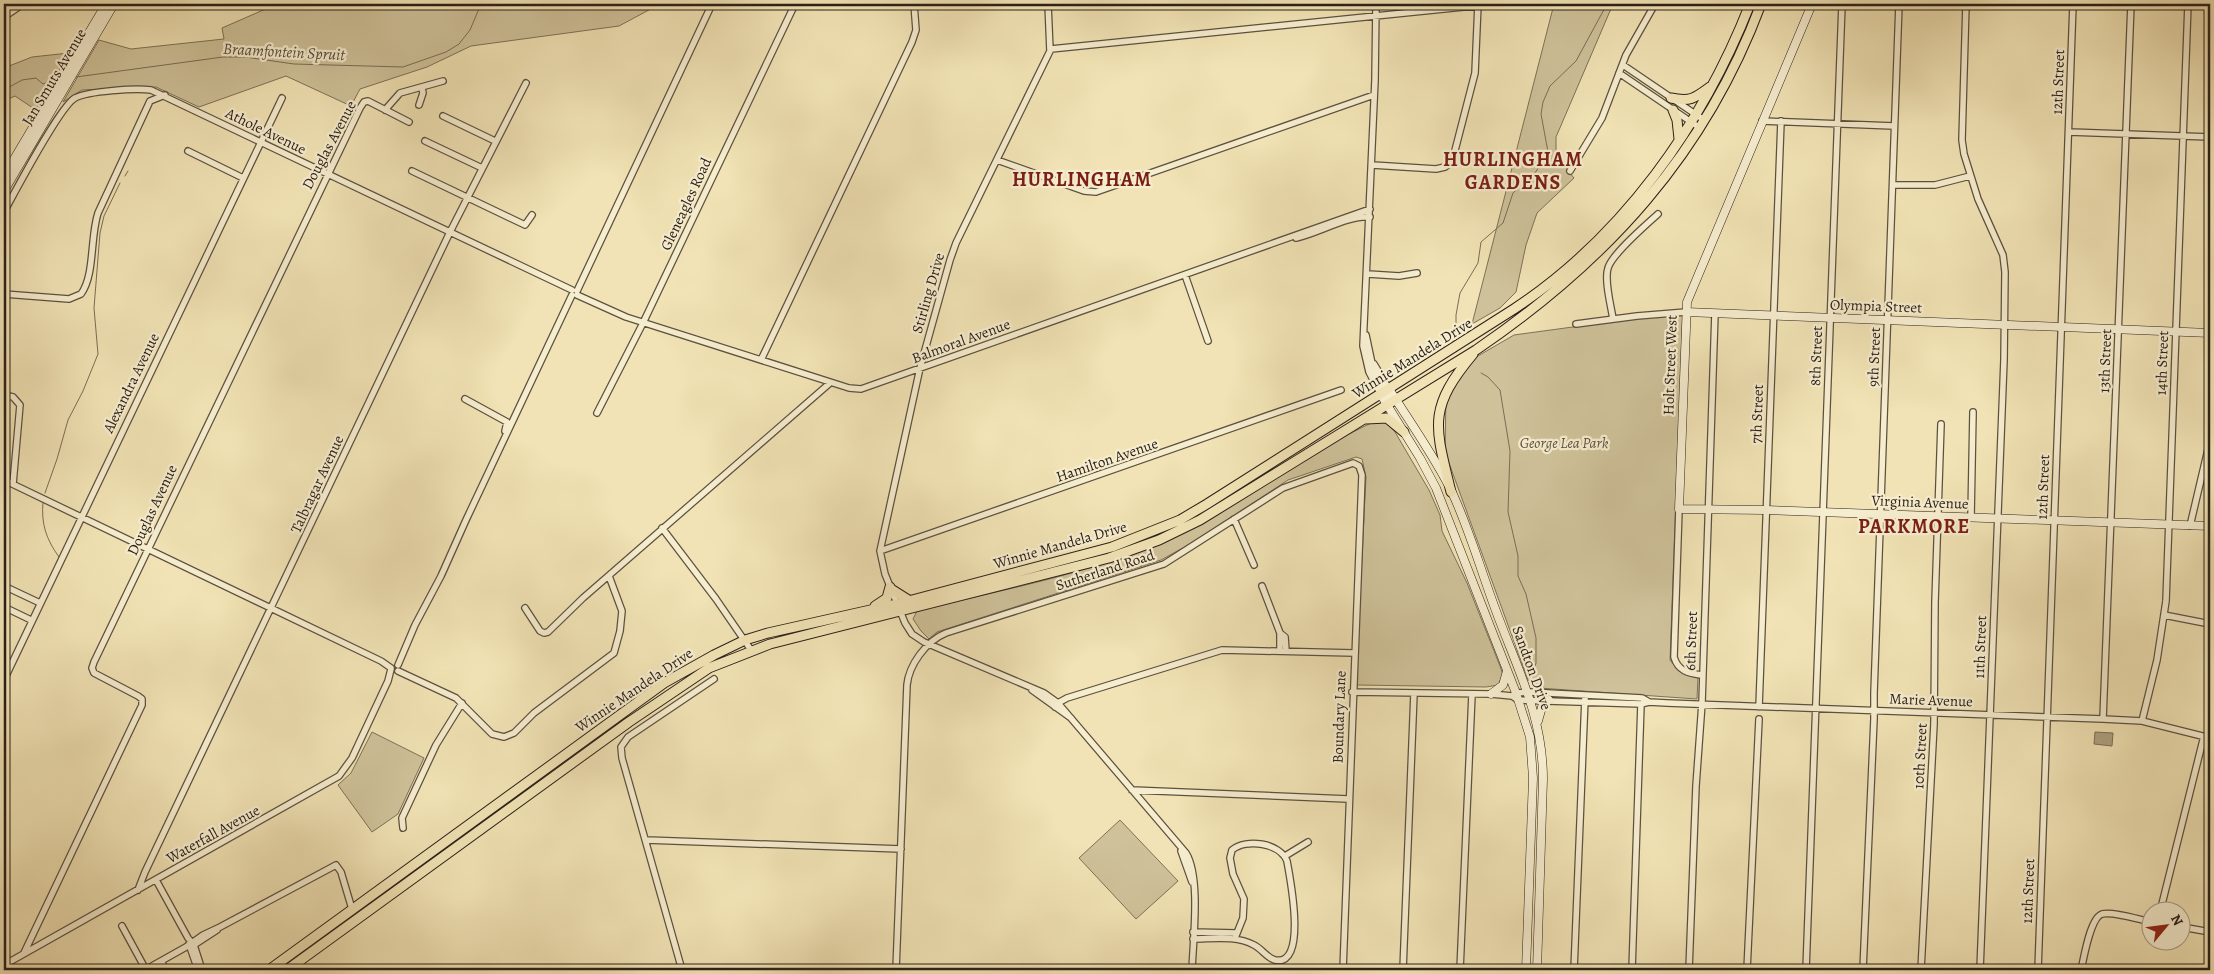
<svg xmlns="http://www.w3.org/2000/svg" width="2214" height="974" font-family="Alegreya,serif">
	<style>
		.green { fill: #cfc29a; stroke: #7d7159 }
		.water { fill: #aea180; stroke: #7a6d56 }
		.lines { fill: none; stroke-linecap: round; stroke-linejoin: round }
		.stream { stroke: #7a6d56; stroke-width: 1 }
		.street-casing { stroke: #5c513f; stroke-width: 8 }
		.secondary-casing { stroke: #2b2018; stroke-width: 9 }
		.primary-casing { stroke: #2b2018; stroke-width: 11 }
		.street { stroke: #f6edcf; stroke-width: 5.5 }
		.secondary { stroke: #f6edcf; stroke-width: 8 }
		.primary { stroke: #f1e3b5; stroke-width: 9 }
		.labels { text-anchor: middle; stroke-width: 4.5; stroke-linejoin: round; paint-order: stroke }
		.street-label { font-size: 15px; fill: #2b2018; stroke: #f6edcf }
		.park-label { font-size: 15px; font-style: italic; fill: #5c513f; stroke: #f6edcf }
		.water-label { font-size: 16px; font-style: italic; fill: #594d3c; stroke: #f6edcf }
		.district-label { font-size: 20px; font-weight: bold; letter-spacing: 1px; fill: #7a1f14; stroke: #f6edcf }
	</style>
	<rect width="100%" height="100%" fill="#f1e3b5"/>
	<filter id="stains"><feTurbulence type="fractalNoise" baseFrequency=".004" numOctaves="4"/><feColorMatrix values="0 0 0 0 .2 0 0 0 0 .09 0 0 0 0 .02 0 0 0 .5 -.17"/></filter>
	<radialGradient id="worn" r=".72"><stop offset=".6" stop-color="#630" stop-opacity="0"/><stop offset="1" stop-color="#630" stop-opacity=".3"/></radialGradient>
	<path class="green" d="M277,4H660L619,26L471,46L427,67L360,89L351,106L286,76L199,107L156,87L82,90L63,102L99,40L131,49L224,39L222,28Z
		M1554,4H1613L1556,137V156L1574,178L1537,213L1526,245L1516,292L1500,308L1472,324Z
		M69,53L36,110L15,96L4,101V68L32,57Z
		M1683,312L1670,660L1679,671L1698,677L1697,699L1539,688L1528,680L1445,452L1446,397L1471,360L1514,335Z
		M1381,421L1388,424L1395,432L1429,490L1440,515L1442,531L1467,583L1500,666L1503,675L1498,685L1486,687L1357,685L1356,679L1366,477L1362,459L1356,457L1288,480L1190,544L1161,560L937,632L929,639L921,631L913,619L917,611C1012,587 1112,570 1199,525L1347,435L1373,422Z
		M372,732L424,758L398,814L372,832L338,785L351,773Z
		M1120,820L1178,881L1136,919L1079,858Z"/>
	<path class="water" d="M2095,732L2113,733L2112,746L2094,744Z"/>
	<g class="lines">
		<path class="stream" d="M595,4L622,8L624,4
			M76,77L223,57H245L294,64L403,67L446,52L459,44L470,30L481,4
			M4,90L22,80L36,78L43,84L57,79
			M125,176L128,171
			M1456,332V315L1460,293L1478,263L1481,242L1503,223L1513,193L1535,173L1548,152L1541,114L1543,102L1550,86L1576,61L1607,4
			M1481,373L1488,377L1500,390L1510,451L1508,512L1518,556V576L1526,594L1536,638V663L1531,677
			M45,493L57,459L68,420L83,391L98,354L94,308L100,233L104,216L120,183
			M43,502C41,524 46,539 59,557"/>
		<defs>
			<path id="street" d="M1048,4L1050,51L956,243L950,260L920,368L880,551L885,574L905,623L912,634L924,642L1044,693L1058,703L1186,853C1201,877 1193,941 1192,970
				M1376,4L1375,80L1363,346L1369,372L1381,395
				M1966,4L1962,140L1964,154L1978,199L2003,255L2005,272L2004,360L1980,970
				M4,17L23,4
				M1051,49L1493,4
				M1623,65L1704,120
				M1619,73L1700,128
				M419,105L423,93L422,88
				M385,110L400,93L443,81
				M443,116L495,141
				M1762,121L1894,126
				M2069,132L2210,137
				M425,141L482,168
				M188,151L243,178
				M997,160L1084,191L1096,192L1374,95
				M1372,165L1436,169L1445,167L1452,162L1475,73L1478,4
				M412,171L525,225L532,215
				M1570,171L1602,118L1626,55L1655,4
				M1894,185H1935L1970,176
				M4,212C15,192 60,106 75,98C88,91 136,88 151,90L572,290
				M1296,238C1319,233 1348,215 1370,217
				M1368,274L1399,276L1417,273
				M1185,275L1208,341
				M577,291L712,4
				M4,294L69,299L81,294C95,275 90,237 98,213L150,101L165,95
				M577,295L626,317L849,388L861,389L1370,209
				M1613,319C1611,306 1604,280 1608,268C1612,254 1646,225 1658,214
				M1576,324L1637,316L1686,312
				M1366,335L1374,373L1391,402
				M761,360L912,42L916,30L914,4
				M1374,364L1389,389
				M4,395L13,397L20,405L13,484
				M465,399L507,422L505,431
				M597,413L643,323L795,4
				M4,480L381,661L391,668
				M1679,509L1674,657C1678,671 1688,673 1701,675
				M1971,517L1973,412
				M1234,519L1254,565
				M2190,526L2210,441
				M662,528L716,599L751,650
				M880,551L1341,390
				M4,586L40,603
				M1262,586L1280,633V651
				M4,607L31,620
				M525,608L540,631L544,633L548,632L583,598L830,383
				M2164,615L2210,624
				M1280,633L1285,637L1286,651
				M4,661L11,664
				M398,665L415,625L441,576L466,520L572,295
				M398,671L456,698L492,734L504,737L514,733L534,713L614,653L620,631L622,611L609,576
				M4,680L282,98
				M1032,690L1071,718
				M1352,692L1491,694L1512,696L1518,700L1641,704L1649,702
				M1512,696L1516,693L1529,692L1642,698L1649,702L1667,703L2103,719L2142,721L2210,738
				M1055,707L1058,703L1067,698L1222,650L1354,653
				M1759,707L1781,121
				M2103,719L2131,4
				M2142,721L2157,660L2166,601L2188,4
				M1132,790L1348,799
				M403,828L402,818L436,745L462,703
				M646,840L901,849
				M1181,851L1192,882
				M1285,856L1308,842
				M156,880L188,938L194,945L202,970
				M138,890L145,872L450,232L526,83
				M2160,912L2204,736
				M122,926L146,970
				M2182,927L2210,932
				M1193,932L1236,933
				M1193,939C1214,939 1235,935 1254,945C1262,949 1267,958 1275,960C1308,967 1290,878 1287,861C1280,843 1246,838 1232,850L1230,858L1233,874L1244,899L1243,918L1235,938
				M189,944L198,970
				M191,947L217,930
				M24,953L142,705V699L138,696L94,673L92,668L94,662L360,108L364,102L368,101L409,122
				M161,961L166,970
				M4,965L339,776L352,758L388,681L391,669
				M145,970L186,947L203,935L220,927L336,865L341,872L352,909
				M682,970L622,758L621,747L628,737L714,679
				M896,970L907,685C909,665 926,641 946,633L1164,564L1283,488L1353,463L1359,466L1362,475L1343,970
				M1403,970L1414,693
				M1460,970L1472,694
				M1574,970L1585,698
				M1632,970L1641,704
				M1689,970L1696,786L1702,703L1715,313
				M1747,970L1759,719
				M1806,970L1842,4
				M1863,970L1874,719V693L1899,4
				M1921,970L1934,724L1935,602L1941,424
				M2038,970L2073,4
				M2081,970C2084,958 2090,918 2102,914C2112,911 2141,920 2152,922"/>
			<path id="secondary" d="M1812,4L1687,302L1679,509L1766,510L2210,526
				M4,176L106,4
				M4,191L114,4
				M1686,312L2210,333
				M1389,389C1410,422 1433,454 1451,490C1469,528 1481,571 1496,611C1517,668 1543,716 1543,779L1537,970
				M1381,395L1420,458L1436,488L1516,693L1530,737L1533,778L1526,970
				M1491,694L1503,685L1507,671
				M1538,721L1542,707L1549,700"/>
			<path id="primary" d="M1671,98C1691,102 1695,98 1710,87
				M1673,110L1677,120L1679,139
				M1366,419L1387,418L1404,432
				M1451,492C1435,426 1427,409 1473,354
				M891,589L910,601
				M875,606L887,598L890,587
				M269,970L664,683L714,655L745,640L768,633L897,604L1112,547L1180,520L1207,504L1514,309C1623,237 1703,124 1750,4
				M287,970L629,722L709,668L770,644L1109,558L1159,540L1200,520L1476,350C1607,261 1705,154 1761,4"/>
		</defs>
		<use href="#street" class="street-casing"/>
		<use href="#secondary" class="secondary-casing"/>
		<use href="#primary" class="primary-casing"/>
		<use href="#street" class="street"/>
		<use href="#secondary" class="secondary"/>
		<use href="#primary" class="primary"/>
	</g>
	<g class="labels">
		<g class="street-label">
			<text transform="translate(54 77) rotate(-59)" y="5">Jan Smuts Avenue</text>
			<text transform="translate(2058 82) rotate(-88)" y="5">12th Street</text>
			<text transform="translate(266 131) rotate(26)" y="5">Athole Avenue</text>
			<text transform="translate(329 145) rotate(-62)" y="5">Douglas Avenue</text>
			<text transform="translate(686 204) rotate(-65)" y="5">Gleneagles Road</text>
			<text transform="translate(928 293) rotate(-74)" y="5">Stirling Drive</text>
			<text transform="translate(1876 306) rotate(2)" y="5">Olympia Street</text>
			<text transform="translate(961 341) rotate(-20)" y="5">Balmoral Avenue</text>
			<text transform="translate(1816 356) rotate(-88)" y="5">8th Street</text>
			<text transform="translate(1874 357) rotate(-88)" y="5">9th Street</text>
			<text transform="translate(1412 358) rotate(-32)" y="5">Winnie Mandela Drive</text>
			<text transform="translate(2105 361) rotate(-88)" y="5">13th Street</text>
			<text transform="translate(2162 363) rotate(-88)" y="5">14th Street</text>
			<text transform="translate(1670 365) rotate(-88)" y="5">Holt Street West</text>
			<text transform="translate(131 383) rotate(-64)" y="5">Alexandra Avenue</text>
			<text transform="translate(1757 414) rotate(-88)" y="5">7th Street</text>
			<text transform="translate(1107 460) rotate(-19)" y="5">Hamilton Avenue</text>
			<text transform="translate(317 484) rotate(-65)" y="5">Talbragar Avenue</text>
			<text transform="translate(2043 487) rotate(-88)" y="5">12th Street</text>
			<text transform="translate(1920 502) rotate(2)" y="5">Virginia Avenue</text>
			<text transform="translate(152 510) rotate(-65)" y="5">Douglas Avenue</text>
			<text transform="translate(1060 545) rotate(-16)" y="5">Winnie Mandela Drive</text>
			<text transform="translate(1105 570) rotate(-18)" y="5">Sutherland Road</text>
			<text transform="translate(1691 641) rotate(-88)" y="5">6th Street</text>
			<text transform="translate(1980 647) rotate(-88)" y="5">11th Street</text>
			<text transform="translate(1532 668) rotate(70)" y="5">Sandton Drive</text>
			<text transform="translate(634 690) rotate(-34)" y="5">Winnie Mandela Drive</text>
			<text transform="translate(1931 700) rotate(2)" y="5">Marie Avenue</text>
			<text transform="translate(1339 717) rotate(-88)" y="5">Boundary Lane</text>
			<text transform="translate(1920 756) rotate(-87)" y="5">10th Street</text>
			<text transform="translate(213 834) rotate(-29)" y="5">Waterfall Avenue</text>
			<text transform="translate(2028 891) rotate(-88)" y="5">12th Street</text>
		</g>
		<g class="park-label">
			<text x="1564" y="448">George Lea Park</text>
		</g>
		<g class="water-label">
			<text transform="translate(284 51) rotate(3)" y="6">Braamfontein Spruit</text>
		</g>
		<g class="district-label">
			<text x="1513" y="166">HURLINGHAM<tspan x="1513" dy="23">GARDENS</tspan></text>
			<text x="1082" y="186">HURLINGHAM</text>
			<text x="1914" y="533">PARKMORE</text>
		</g>
	</g>
	<rect width="2214" height="974" fill="none" stroke="#f1e3b5" stroke-width="20"/>
	<rect x="5" y="5" width="2204" height="964" fill="none" stroke="#2b2018" stroke-width="2.5"/>
	<rect x="10" y="10" width="2194" height="954" fill="none" stroke="#2b2018"/>
	<g transform="translate(2166 926) rotate(61)"><circle r="24" fill="#f6edcf" stroke="#a59b86"/>
	<path d="M0-4L9 19L0 12L-9 19Z" fill="#8f2418"/>
	<text y="-8" font-size="14" font-weight="bold" text-anchor="middle" fill="#2b2018">N</text>
	</g>
	<rect width="100%" height="100%" filter="url(#stains)"/>
	<rect width="100%" height="100%" fill="url(#worn)"/>
</svg>
